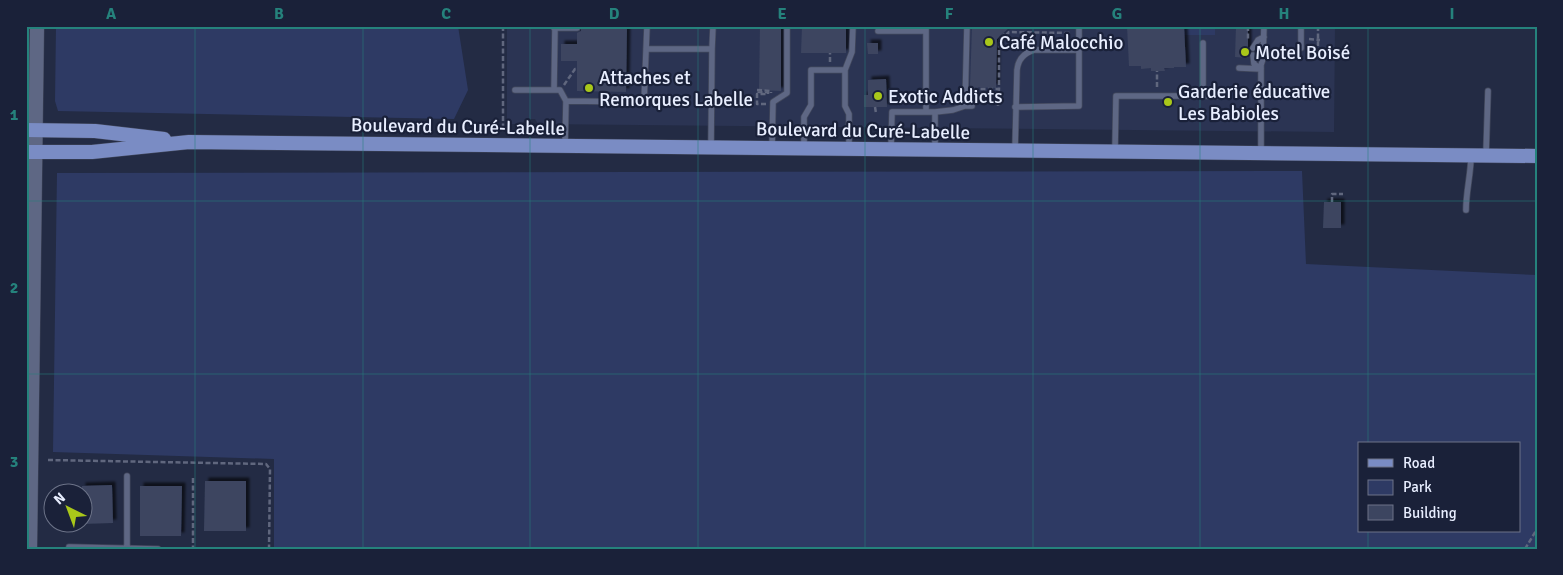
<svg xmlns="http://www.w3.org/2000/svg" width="1563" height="575" font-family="Signika,sans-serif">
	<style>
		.built { fill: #2b3453 }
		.green { fill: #2e3a64; fill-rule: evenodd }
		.building { fill: #3c4560; filter: url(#shadow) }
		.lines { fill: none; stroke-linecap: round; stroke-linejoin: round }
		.service-casing { stroke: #42485c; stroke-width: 7 }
		.tertiary-casing { stroke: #42485c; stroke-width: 15 }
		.primary-casing { stroke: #42485c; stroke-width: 15 }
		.path { stroke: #60677e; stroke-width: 2.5; stroke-dasharray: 5 2.5; stroke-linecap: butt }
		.service { stroke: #5e6784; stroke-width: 5.5 }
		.tertiary { stroke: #5e6784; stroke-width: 14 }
		.primary { stroke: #7a8cc4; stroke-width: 14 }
		.grid { fill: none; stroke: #25827c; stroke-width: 1; stroke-opacity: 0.55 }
		.poi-dot { fill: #a9c71a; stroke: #1a2139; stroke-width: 2 }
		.labels { text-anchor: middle; stroke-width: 4.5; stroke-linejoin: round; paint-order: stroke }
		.poi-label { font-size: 19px; fill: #e8eeff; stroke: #1a2139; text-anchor: start }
		.street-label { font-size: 19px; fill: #e8eeff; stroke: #1a2139 }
		.neatline { fill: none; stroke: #25827c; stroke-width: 2 }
		.grid-label { font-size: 16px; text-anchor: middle; font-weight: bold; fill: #25827c }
	</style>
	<defs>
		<filter id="shadow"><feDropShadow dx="3.5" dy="-3.5" stdDeviation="1" flood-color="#0009"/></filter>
	</defs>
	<rect width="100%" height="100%" fill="#232b44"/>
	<path class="built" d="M507,26H1335L1334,132L538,124L535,119H525L522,124H507Z"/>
	<path class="green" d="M56,26H458L468,90L454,119L58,111L55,101Z
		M1151,26H1215V35H1184Z
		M1302,171L1306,264L1537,275V549H274V459L53,452L57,173ZM1359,444H1519V531H1359Z"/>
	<path class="building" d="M581,26H627L626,92L577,91V61H561V44H577V33L581,31Z
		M760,26H781V91L759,90Z
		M802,26H846V53H801Z
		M972,26H1011L997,39L996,88L970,87Z
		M1127,26H1184L1186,67H1174V68H1164L1165,71H1151V68L1141,69V66H1129Z
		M1236,26H1248V58L1235,57Z
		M867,43H878V54H868Z
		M886,79L887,107H864V95H868V80Z
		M1324,202H1341V228H1323Z
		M205,481H246V531H204Z
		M112,485L113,523L82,524V486Z
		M140,486H182L181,536H140Z"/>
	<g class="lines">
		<defs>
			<path id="service" d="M926,26V112
				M967,26L965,106H972
				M1301,26V48
				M554,28H577
				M878,31H926
				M1253,48L1258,40L1264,37
				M646,49H712L713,26
				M1253,55L1254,64L1261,69
				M1239,68L1261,69
				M845,70L852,52L853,26
				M515,90H560L566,101
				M554,90L555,26
				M1203,96H1220
				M1015,107L1079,106V26
				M935,112L953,110L965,106
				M565,146L566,101L644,102L647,26
				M711,147L712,49
				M772,148L773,102L787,93V26
				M804,148V117L811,105V70H845V106L849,114V149
				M891,149L892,112H935V150
				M1015,151L1017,70C1018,60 1024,53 1034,50H1079
				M1115,151L1116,96H1203V43
				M1261,153V65L1263,59L1264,26
				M1486,155L1488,91
				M1466,210C1466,191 1471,174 1471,156
				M69,547L158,549
				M127,549V476"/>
			<path id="tertiary" d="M30,549L37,26"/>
			<path id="primary" d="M26,130L95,131L164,139
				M26,152H92L189,142L1537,156"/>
		</defs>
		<use href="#service" class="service-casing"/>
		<use href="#tertiary" class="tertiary-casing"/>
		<use href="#primary" class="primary-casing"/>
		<path class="path" d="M503,26V132
			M1248,26V40
			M1318,26V55H1320
			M1003,34L1019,50
			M1309,39L1320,40
			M1306,52L1318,55
			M830,62V53
			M564,85L575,69H577
			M1157,87V71
			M973,89H999V42L1009,32L1070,33
			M766,104H757V94H768V92H757V90L771,91V93
			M998,106L999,89
			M875,107L876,113
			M1332,202V194H1343
			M48,460L266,464L270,469L269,549
			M193,478V549
			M1525,549L1537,529"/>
		<use href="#service" class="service"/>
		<use href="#tertiary" class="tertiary"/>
		<use href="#primary" class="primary"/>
	</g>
	<path class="grid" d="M195,26V549M363,26V549M530,26V549M698,26V549M865,26V549M1033,26V549M1200,26V549M1368,26V444M26,201H1537M26,374H1537M1368,531V549"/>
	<g class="poi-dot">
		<circle cx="989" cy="42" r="5"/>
		<circle cx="1245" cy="52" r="5"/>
		<circle cx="589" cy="88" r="5"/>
		<circle cx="878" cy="96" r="5"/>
		<circle cx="1168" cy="102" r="5"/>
	</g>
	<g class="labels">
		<g class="poi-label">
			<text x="999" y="49">Café Malocchio</text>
			<text x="1255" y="59">Motel Boisé</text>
			<text x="599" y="84">Attaches et<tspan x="599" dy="22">Remorques Labelle</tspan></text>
			<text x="1178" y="98">Garderie éducative<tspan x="1178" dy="22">Les Babioles</tspan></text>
			<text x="888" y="103">Exotic Addicts</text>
		</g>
		<g class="street-label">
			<text transform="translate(458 126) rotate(1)" y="7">Boulevard du Curé-Labelle</text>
			<text transform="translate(863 130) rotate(1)" y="7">Boulevard du Curé-Labelle</text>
		</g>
	</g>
	<rect width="1563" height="575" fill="none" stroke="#1a2139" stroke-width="55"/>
	<rect x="1358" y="442" width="162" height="90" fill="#1a2139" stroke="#6c7388"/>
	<rect x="1368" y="459" width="25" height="8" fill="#7a8cc4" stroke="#6c7388"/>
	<text x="1403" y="468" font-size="15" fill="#e8eeff">Road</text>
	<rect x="1368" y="480" width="25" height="15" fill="#2e3a64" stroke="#6c7388"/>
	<text x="1403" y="492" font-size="15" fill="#e8eeff">Park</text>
	<rect x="1368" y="505" width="25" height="15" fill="#3c4560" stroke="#6c7388"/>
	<text x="1403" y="518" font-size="15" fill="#e8eeff">Building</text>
	<g transform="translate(68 508) rotate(318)"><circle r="24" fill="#1a2139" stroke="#6c7388"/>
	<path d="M0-4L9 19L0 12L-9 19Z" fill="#a9c71a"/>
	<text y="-8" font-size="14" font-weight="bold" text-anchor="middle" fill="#e8eeff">N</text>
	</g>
	<rect x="28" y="28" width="1508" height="520" class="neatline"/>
	<g class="grid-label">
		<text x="111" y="19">A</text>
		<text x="279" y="19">B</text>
		<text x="446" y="19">C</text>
		<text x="614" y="19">D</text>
		<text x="782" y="19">E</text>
		<text x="949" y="19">F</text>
		<text x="1117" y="19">G</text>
		<text x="1284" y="19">H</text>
		<text x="1452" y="19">I</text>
		<text x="14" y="120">1</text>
		<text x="14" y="293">2</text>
		<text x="14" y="467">3</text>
	</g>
</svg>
